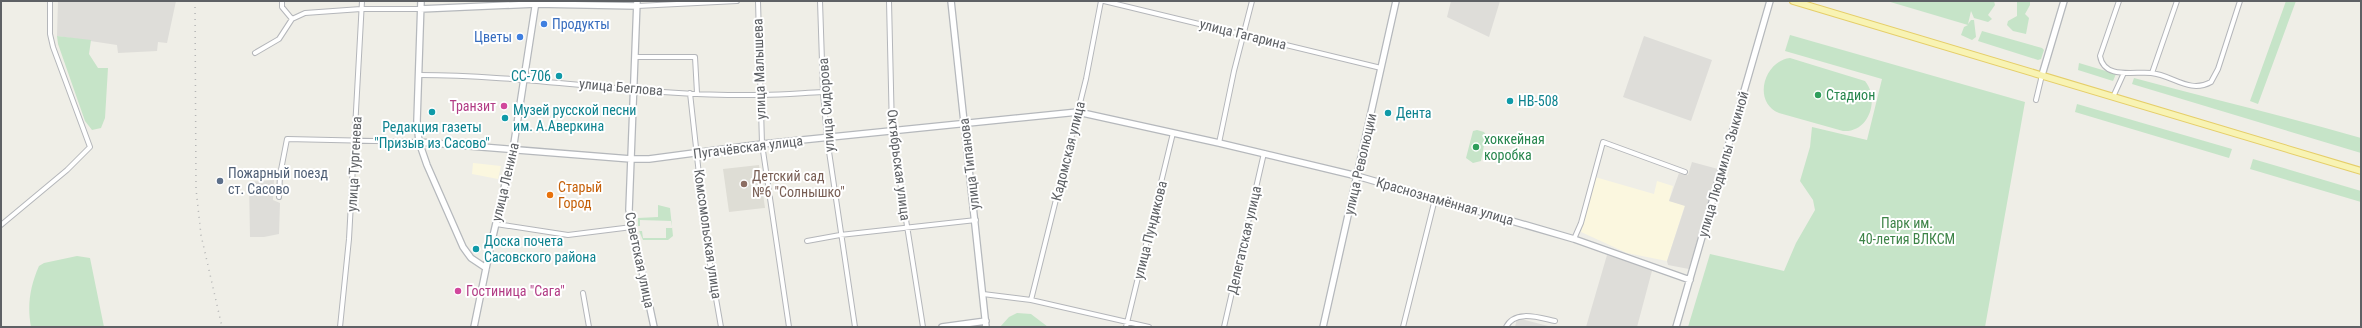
<svg xmlns="http://www.w3.org/2000/svg" width="2362" height="328" font-family="'Roboto Condensed',sans-serif">
	<style>
		.commercial { fill: #fbf7df }
		.industrial { fill: #deddd9 }
		.education { fill: #deddd5 }
		.green { fill: #c6e4c8 }
		.lines { fill: none; stroke-linecap: round; stroke-linejoin: round }
		.street-casing { stroke: #b4b6ba; stroke-width: 6 }
		.secondary-casing { stroke: #b5b8bc; stroke-width: 8 }
		.primary-casing { stroke: #e5ce69; stroke-width: 8 }
		.street { stroke: #fff; stroke-width: 4 }
		.secondary { stroke: #fff; stroke-width: 5.5 }
		.primary { stroke: #f8f3b3; stroke-width: 6 }
		.rail { stroke: #b4b5b5; stroke-width: 1.5; stroke-dasharray: 1 5; stroke-linecap: butt }
		.shop-dot { fill: #3f7fe0; stroke: #fff; stroke-width: 1.5 }
		.culture-dot { fill: #0f9aa8; stroke: #fff; stroke-width: 1.5 }
		.leisure-dot { fill: #2e9e5b; stroke: #fff; stroke-width: 1.5 }
		.hotel-dot { fill: #d1479c; stroke: #fff; stroke-width: 1.5 }
		.service-dot { fill: #5c6f8a; stroke: #fff; stroke-width: 1.5 }
		.education-dot { fill: #8d6e63; stroke: #fff; stroke-width: 1.5 }
		.food-dot { fill: #e8710a; stroke: #fff; stroke-width: 1.5 }
		.labels { text-anchor: middle; stroke-width: 4; stroke-linejoin: round; paint-order: stroke }
		.shop-label { font-size: 14px; fill: #366cbe; stroke: #fff; text-anchor: start }
		.street-label { font-size: 14px; fill: #5e6165; stroke: #fff }
		.culture-label { font-size: 14px; fill: #0d838f; stroke: #fff; text-anchor: start }
		.leisure-label { font-size: 14px; fill: #27864d; stroke: #fff; text-anchor: start }
		.hotel-label { font-size: 14px; fill: #b23c85; stroke: #fff; text-anchor: end }
		.service-label { font-size: 14px; fill: #4e5e75; stroke: #fff; text-anchor: start }
		.education-label { font-size: 14px; fill: #785e54; stroke: #fff; text-anchor: start }
		.food-label { font-size: 14px; fill: #c56008; stroke: #fff; text-anchor: start }
		.park-label { font-size: 14px; fill: #3e8448; stroke: #fff }
	</style>
	<rect width="100%" height="100%" fill="#efeee7"/>
	<path class="commercial" d="M473,163L501,166L498,179L472,174Z
		M1595,177L1654,194L1657,181L1673,186L1669,201L1685,205L1667,261L1627,253L1581,232Z"/>
	<path class="industrial" d="M58,1H176L167,43L158,42L157,51L118,53L117,45L57,36Z
		M1451,1H1500L1489,37L1447,17Z
		M1644,36L1712,60L1691,121L1623,97Z
		M1692,162L1718,169L1689,269L1668,265L1667,261L1685,206L1669,201L1679,173L1688,175Z
		M274,180L273,200L280,203L279,234L264,237H250L249,182Z
		M1607,255L1653,267L1637,327H1586Z
		M1517,318L1552,327H1515Z"/>
	<path class="education" d="M759,165L765,208L729,212L723,169Z"/>
	<path class="green" d="M1887,1H1994L1995,5L1988,15L1992,19L1988,22L1974,18L1971,11L1968,24L1971,20H1974L1976,37L1972,40L1961,35L1964,27L1968,25Z
		M2017,1H2030V5L2025,14L2029,18L2026,34L2013,31L2007,25L2008,21L2017,16Z
		M2286,1H2296L2258,104L2250,101Z
		M1982,31L2042,48L2044,50L2041,59L2038,60L1978,41Z
		M1790,35L2025,102L1985,327H1688L1710,254L1784,271L1796,243L1815,210L1813,200L1800,181L1810,147L1812,127L1867,140L1882,79L1785,51Z
		M57,36L91,40L89,54L98,68H108L105,118L101,128L92,130L85,121L58,44Z
		M1790,58L1865,81C1880,99 1869,133 1843,131L1779,113C1752,102 1764,61 1790,58Z
		M2079,63L2116,74L2113,81L2078,70Z
		M2134,78C2210,99 2286,116 2361,138V153L2132,84Z
		M2077,104L2232,149L2229,158L2075,112Z
		M1477,130L1484,132L1486,135L1481,161L1473,163L1466,158L1473,131Z
		M2253,159L2361,191V202L2250,169Z
		M658,205L670,208L673,236L668,240H643L639,231H642L643,238H666V228H672V221L640,220V226H638V218L658,217Z
		M77,256L90,258L104,327H31C27,306 30,286 39,266L44,263Z
		M1017,313L1031,314L1048,327H1000L1009,317Z"/>
	<g class="lines">
		<defs>
			<path id="street" d="M282,1V7L292,19
				M758,1L762,144L789,327
				M820,1L823,92L827,138L855,327
				M889,1L892,131L923,327
				M1104,1L1381,68
				M2119,1L2100,56C2104,80 2135,71 2151,73C2173,75 2189,94 2211,82L2218,69L2240,1
				M637,6L737,1
				M255,53L279,39L292,19L305,13L361,9H420
				M635,57H695L697,93
				M2152,73L2177,1
				M419,75C532,75 646,97 760,95C781,95 802,93 823,92
				M690,93L707,247L721,327
				M2113,97L2123,75
				M2036,100L2042,75
				M1219,143L1234,71L1252,1
				M279,197L280,175L287,139L419,142
				M496,224L568,235L632,227
				M1,225L67,170L90,147L53,47L50,34V1
				M1574,239L1581,223L1603,142L1685,172
				M807,241L840,235L976,220
				M583,293L589,327
				M983,294L1031,300L1149,327
				M1031,300L1086,79L1101,1
				M340,327L349,239L362,1
				M1126,327L1173,133
				M1224,327L1264,153
				M1403,327L1435,199
				M1506,327C1515,309 1540,318 1555,321"/>
			<path id="secondary" d="M421,1L417,121L419,142L427,165L463,247L471,258L486,268
				M637,1L629,210L654,327
				M951,1L986,327
				M420,9L536,4L637,6
				M2042,75L2064,1
				M419,142L631,159H649L762,144L1078,112L1219,143L1357,176L1574,239L1690,280
				M474,327L490,249L513,150L536,1
				M942,327L986,321
				M1323,327L1396,1
				M1676,327L1770,1"/>
			<path id="primary" d="M1793,1L2361,171"/>
		</defs>
		<use href="#street" class="street-casing"/>
		<use href="#secondary" class="secondary-casing"/>
		<use href="#primary" class="primary-casing"/>
		<use href="#street" class="street"/>
		<use href="#secondary" class="secondary"/>
		<use href="#primary" class="primary"/>
		<path class="rail" d="M195,1L196,189L201,235L222,327"/>
	</g>
	<g class="shop-dot">
		<circle cx="544" cy="24" r="4"/>
		<circle cx="520" cy="37" r="4"/>
	</g>
	<g class="culture-dot">
		<circle cx="559" cy="76" r="4"/>
		<circle cx="1510" cy="101" r="4"/>
		<circle cx="432" cy="112" r="4"/>
		<circle cx="1388" cy="113" r="4"/>
		<circle cx="505" cy="118" r="4"/>
		<circle cx="476" cy="249" r="4"/>
	</g>
	<g class="leisure-dot">
		<circle cx="1818" cy="95" r="4"/>
		<circle cx="1476" cy="147" r="4"/>
	</g>
	<g class="hotel-dot">
		<circle cx="504" cy="106" r="4"/>
		<circle cx="458" cy="291" r="4"/>
	</g>
	<circle class="service-dot" cx="220" cy="181" r="4"/>
	<circle class="education-dot" cx="744" cy="184" r="4"/>
	<circle class="food-dot" cx="550" cy="195" r="4"/>
	<g class="labels">
		<g class="shop-label">
			<text x="552" y="29">Продукты</text>
			<text x="512" y="42" text-anchor="end">Цветы</text>
		</g>
		<g class="street-label">
			<text transform="translate(1243 34) rotate(14)" y="5">улица Гагарина</text>
			<text transform="translate(759 69) rotate(-92)" y="5">улица Малышева</text>
			<text transform="translate(621 87) rotate(5)" y="5">улица Беглова</text>
			<text transform="translate(826 105) rotate(-94)" y="5">улица Сидорова</text>
			<text transform="translate(748 147) rotate(-7)" y="5">Пугачёвская улица</text>
			<text transform="translate(1068 151) rotate(-76)" y="5">Кадомская улица</text>
			<text transform="translate(354 164) rotate(-87)" y="5">улица Тургенева</text>
			<text transform="translate(969 164) rotate(-97)" y="5">улица Типанова</text>
			<text transform="translate(1360 164) rotate(-77)" y="5">улица Революции</text>
			<text transform="translate(1723 164) rotate(-74)" y="5">улица Людмилы Зыкиной</text>
			<text transform="translate(899 165) rotate(83)" y="5">Октябрьская улица</text>
			<text transform="translate(505 182) rotate(-77)" y="5">улица Ленина</text>
			<text transform="translate(1445 201) rotate(16)" y="5">Краснознамённая улица</text>
			<text transform="translate(1150 230) rotate(-76)" y="5">улица Пундикова</text>
			<text transform="translate(708 234) rotate(82)" y="5">Комсомольская улица</text>
			<text transform="translate(1244 240) rotate(-77)" y="5">Делегатская улица</text>
			<text transform="translate(640 260) rotate(78)" y="5">Советская улица</text>
		</g>
		<g class="culture-label">
			<text x="551" y="81" text-anchor="end">СС-706</text>
			<text x="1518" y="106">НВ-508</text>
			<text x="513" y="115">Музей русской песни<tspan x="513" dy="16">им. А.Аверкина</tspan></text>
			<text x="1396" y="118">Дента</text>
			<text x="432" y="132" text-anchor="middle">Редакция газеты<tspan x="432" dy="16">"Призыв из Сасово"</tspan></text>
			<text x="484" y="246">Доска почета<tspan x="484" dy="16">Сасовского района</tspan></text>
		</g>
		<g class="leisure-label">
			<text x="1826" y="100">Стадион</text>
			<text x="1484" y="144">хоккейная<tspan x="1484" dy="16">коробка</tspan></text>
		</g>
		<g class="hotel-label">
			<text x="496" y="111">Транзит</text>
			<text x="466" y="296" text-anchor="start">Гостиница "Сага"</text>
		</g>
		<g class="service-label">
			<text x="228" y="178">Пожарный поезд<tspan x="228" dy="16">ст. Сасово</tspan></text>
		</g>
		<g class="education-label">
			<text x="752" y="181">Детский сад<tspan x="752" dy="16">№6 "Солнышко"</tspan></text>
		</g>
		<g class="food-label">
			<text x="558" y="192">Старый<tspan x="558" dy="16">Город</tspan></text>
		</g>
		<g class="park-label">
			<text x="1907" y="228">Парк им.<tspan x="1907" dy="16">40-летия ВЛКСМ</tspan></text>
		</g>
	</g>
	<rect width="2362" height="328" fill="none" stroke="#5e6165" stroke-width="4"/>
</svg>
